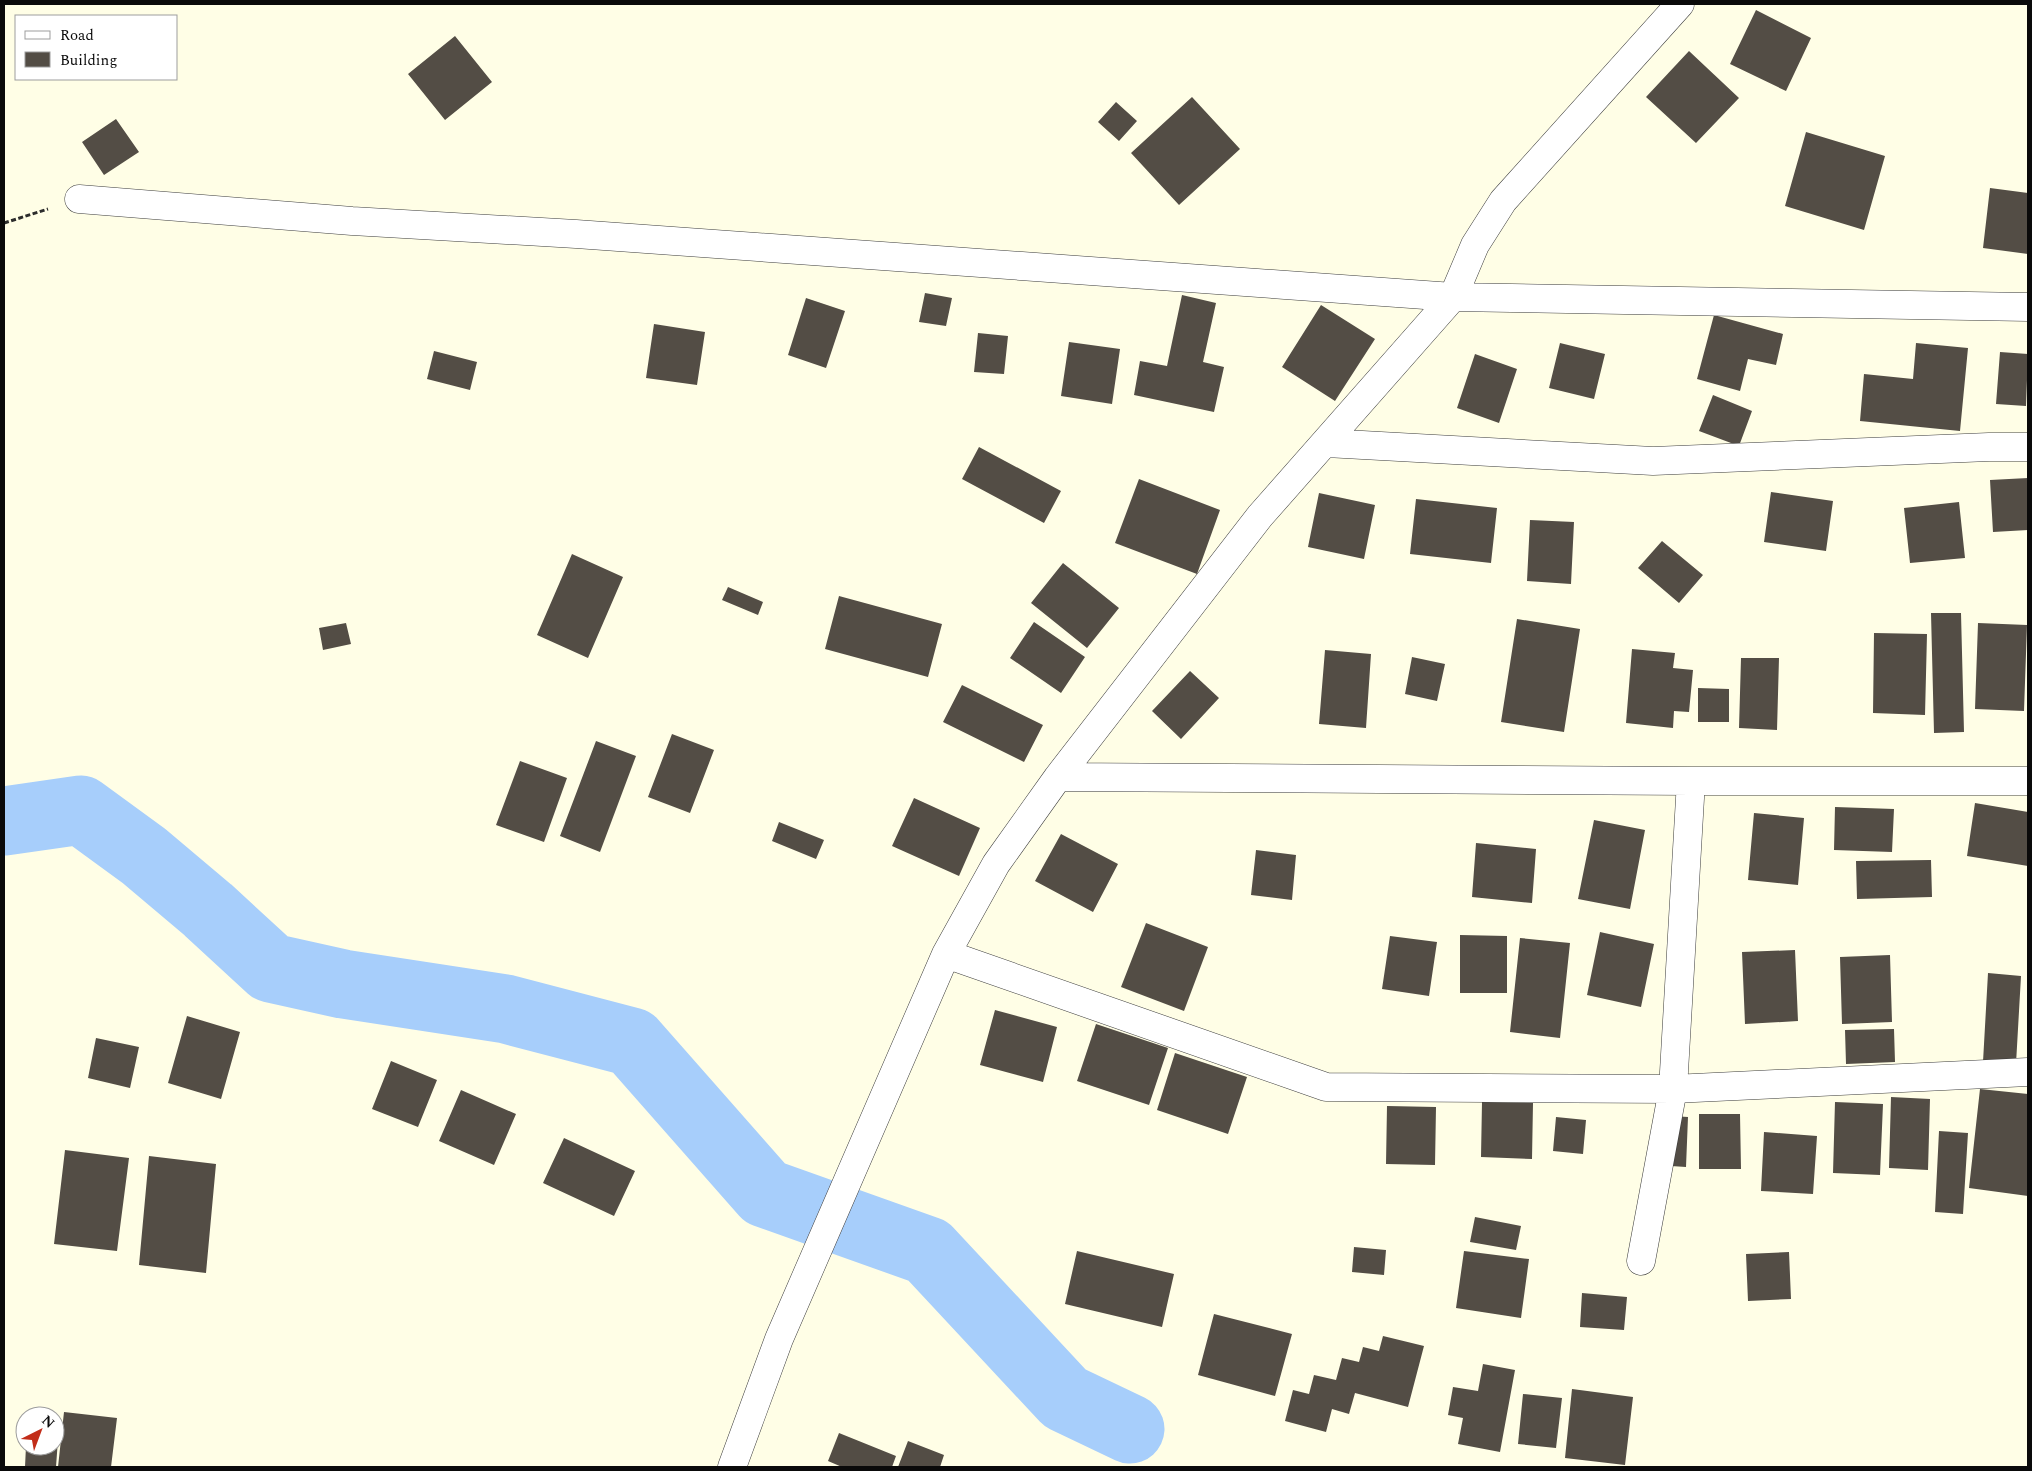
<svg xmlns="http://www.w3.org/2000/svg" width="2032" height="1471" font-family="Spectral,serif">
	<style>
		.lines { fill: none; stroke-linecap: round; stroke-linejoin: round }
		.river { stroke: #a7cefb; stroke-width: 69 }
		.building { fill: #534d45 }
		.minor-casing { stroke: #3d3d3d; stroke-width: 29 }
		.path { stroke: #2c2c2c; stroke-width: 3; stroke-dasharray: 5 2.5; stroke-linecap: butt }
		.minor { stroke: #fff; stroke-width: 28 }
	</style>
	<rect width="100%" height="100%" fill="#fffee6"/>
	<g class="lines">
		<path class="river" d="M4,821L81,810L144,856L208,910L271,968L343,984L506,1009L632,1042L765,1193L928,1251L1065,1398L1130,1429"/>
	</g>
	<path class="building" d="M1756,10L1811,38L1786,91L1730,64Z
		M455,36L492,82L445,120L408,74Z
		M1689,51L1739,98L1696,143L1646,97Z
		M1192,97L1240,149L1179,205L1131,153Z
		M1116,102L1137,121L1119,141L1098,122Z
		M116,119L139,152L104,175L82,142Z
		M1806,132L1885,156L1864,230L1785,206Z
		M1990,188L2028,193V254L1983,248Z
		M925,293L952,298L946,326L919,322Z
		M1182,295L1216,303L1203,362L1224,367L1214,412L1134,395L1140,361L1167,366Z
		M806,298L845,311L826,368L788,355Z
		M1321,305L1375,339L1335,401L1282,367Z
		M1714,315L1783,334L1776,365L1748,359L1740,391L1697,379Z
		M654,324L705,332L697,385L646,378Z
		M978,333L1008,336L1004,374L974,372Z
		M1069,342L1120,349L1112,404L1061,396Z
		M1560,343L1605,354L1594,399L1549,388Z
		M1916,343L1968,348L1960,431L1860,421L1864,374L1913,379Z
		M434,351L477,362L470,390L427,379Z
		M2000,352L2028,354L2026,406L1996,404Z
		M1475,354L1517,369L1499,423L1457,408Z
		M1713,395L1752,411L1739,446L1699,431Z
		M979,447L1061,491L1044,523L962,479Z
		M2028,478V530L1993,532L1990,480Z
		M1139,479L1220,510L1197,574L1115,543Z
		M1771,492L1833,501L1826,551L1764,542Z
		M1319,493L1375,505L1364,559L1308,547Z
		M1416,499L1497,508L1491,563L1410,554Z
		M1959,502L1965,558L1910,563L1904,508Z
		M1530,520L1574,522L1571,584L1527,581Z
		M1662,541L1703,575L1679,603L1638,568Z
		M572,554L623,577L588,658L537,635Z
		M1063,563L1119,608L1087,648L1031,603Z
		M728,587L763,602L758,615L722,600Z
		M839,596L942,624L928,677L825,649Z
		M1931,613H1961L1964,732L1934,733Z
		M1517,619L1580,629L1564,732L1501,722Z
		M1034,622L1085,657L1061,693L1010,658Z
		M346,623L351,644L323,650L319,628Z
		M1978,623L2027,625L2024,711L1975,709Z
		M1874,633L1927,634L1925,715L1873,713Z
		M1632,649L1675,653L1673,668L1693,670L1689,712L1674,711L1673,728L1626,723Z
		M1325,650L1371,654L1366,728L1319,724Z
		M1412,657L1445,664L1437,701L1405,694Z
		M1741,658H1779L1777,730L1739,728Z
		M1190,671L1219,698L1181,739L1152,711Z
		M962,685L1043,725L1024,762L943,722Z
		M1698,688L1729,689V722H1698Z
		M672,734L714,750L690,813L648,797Z
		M596,741L636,756L600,852L560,836Z
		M520,761L567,778L544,842L496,825Z
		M914,798L980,828L959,876L892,846Z
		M1975,803L2028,812V866L1967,856Z
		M1835,807L1894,809L1892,852L1834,850Z
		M1754,813L1804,818L1798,885L1748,880Z
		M1594,820L1645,830L1630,909L1578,899Z
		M779,822L824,840L816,859L772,841Z
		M1061,834L1118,864L1093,912L1035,881Z
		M1476,843L1536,849L1532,903L1472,897Z
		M1256,850L1296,855L1292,900L1251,895Z
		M1931,860L1932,897L1857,899L1856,861Z
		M1146,923L1208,947L1184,1011L1121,987Z
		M1600,932L1654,944L1641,1007L1587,995Z
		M1460,935L1507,936V993H1460Z
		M1390,936L1437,942L1429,996L1382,989Z
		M1520,938L1570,943L1560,1038L1510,1032Z
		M1795,950L1798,1021L1745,1024L1742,952Z
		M1890,955L1892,1022L1842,1024L1840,957Z
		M1988,973L2021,976L2016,1064L1983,1062Z
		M995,1010L1057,1027L1043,1082L980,1065Z
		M187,1016L240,1032L221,1099L168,1083Z
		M1096,1024L1168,1048L1149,1105L1077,1081Z
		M1894,1029L1895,1062L1846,1064L1845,1030Z
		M96,1038L139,1047L130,1088L88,1078Z
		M1175,1053L1247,1077L1228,1134L1157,1110Z
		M391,1061L437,1080L418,1127L372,1109Z
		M1980,1089L2028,1094V1196L1969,1188Z
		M461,1090L516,1114L494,1165L439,1141Z
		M1891,1097L1930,1099L1928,1170L1889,1168Z
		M1482,1102L1533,1103L1532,1159L1481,1157Z
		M1835,1102L1883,1104L1880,1175L1833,1173Z
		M1387,1106L1436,1107L1435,1165L1386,1164Z
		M1699,1114H1740L1741,1169H1699Z
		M1672,1116L1688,1117L1686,1167L1671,1166Z
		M1556,1117L1586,1120L1583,1154L1553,1151Z
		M1939,1131L1968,1133L1963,1214L1935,1212Z
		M1764,1132L1817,1136L1813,1194L1761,1191Z
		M564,1138L635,1171L614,1216L543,1183Z
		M65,1150L129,1158L117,1251L54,1244Z
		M149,1156L216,1164L206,1273L139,1265Z
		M1475,1217L1521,1226L1516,1250L1470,1242Z
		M1354,1247L1386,1250L1384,1275L1352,1272Z
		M1077,1251L1174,1274L1162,1327L1065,1304Z
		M1464,1251L1529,1259L1521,1318L1456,1308Z
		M1789,1252L1791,1299L1748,1301L1746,1254Z
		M1582,1293L1627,1297L1624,1330L1580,1327Z
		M1214,1314L1292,1334L1275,1396L1198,1375Z
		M1383,1336L1424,1346L1408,1407L1355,1393L1349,1414L1332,1409L1326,1432L1285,1421L1293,1390L1309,1394L1314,1375L1336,1380L1342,1358L1359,1362L1363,1347L1379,1351Z
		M1483,1364L1515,1370L1500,1452L1458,1444L1463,1418L1448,1415L1453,1387L1478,1391Z
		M1572,1389L1633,1397L1625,1465L1565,1458Z
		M1523,1394L1562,1398L1556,1448L1518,1444Z
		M64,1412L117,1418L111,1467H58Z
		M839,1433L896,1456L892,1467H842L828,1461Z
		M55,1439H58L56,1467H25L26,1446H55Z
		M908,1441L944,1455L940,1467H898Z"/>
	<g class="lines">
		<defs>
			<path id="minor" d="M79,199L352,221L576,234L1453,297L2028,307
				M1326,443L1653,461L1989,447H2028
				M1058,777L1691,781H2028
				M946,954L1326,1087L1673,1089L2028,1072
				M1641,1261L1673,1089L1691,781
				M732,1467L779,1339L946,954L996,864L1058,777L1260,516L1453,297L1475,245L1503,201L1680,4"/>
		</defs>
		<use href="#minor" class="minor-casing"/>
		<path class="path" d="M4,223L48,209"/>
		<use href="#minor" class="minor"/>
	</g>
	<rect width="2032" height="1471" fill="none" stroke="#0a0a0a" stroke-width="10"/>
	<rect x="15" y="15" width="162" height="65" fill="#ffffff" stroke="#9d9d9d"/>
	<rect x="25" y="31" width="25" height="8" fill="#ffffff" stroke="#9d9d9d"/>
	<text x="60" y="40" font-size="15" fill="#0a0a0a">Road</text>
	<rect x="25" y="52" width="25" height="15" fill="#534d45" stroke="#9d9d9d"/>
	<text x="60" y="65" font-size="15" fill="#0a0a0a">Building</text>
	<g transform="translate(40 1431) rotate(42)"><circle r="24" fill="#ffffff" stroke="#9d9d9d"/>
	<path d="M0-4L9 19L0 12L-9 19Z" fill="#c22d19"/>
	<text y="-8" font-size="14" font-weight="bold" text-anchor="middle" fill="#0a0a0a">N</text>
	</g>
</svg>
